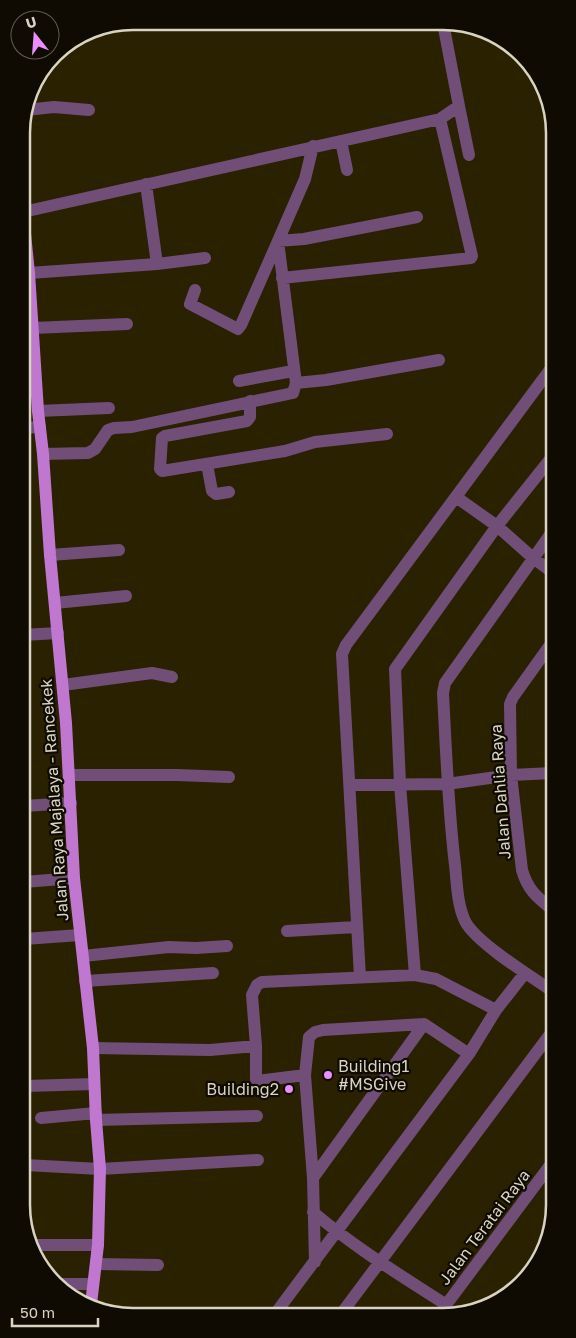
<svg xmlns="http://www.w3.org/2000/svg" width="576" height="1338" font-family="'Golos Text',sans-serif">
	<style>
		.lines { fill: none; stroke-linecap: round; stroke-linejoin: round }
		.minor { stroke: #704e78; stroke-width: 12 }
		.major { stroke: #c077cf; stroke-width: 12 }
		.poi-dot { fill: #ea8dfd; stroke: #0f0b02; stroke-width: 2 }
		.labels { text-anchor: middle; stroke-width: 4.5; stroke-linejoin: round; paint-order: stroke }
		.street-label { font-size: 16px; fill: #d9d4c2; stroke: #0f0b02 }
		.poi-label { font-size: 16px; fill: #d9d4c2; stroke: #0f0b02; text-anchor: start }
		.rim { fill: none; stroke: #d9d4c2; stroke-width: 2.5 }
	</style>
	<rect width="100%" height="100%" fill="#2a2101"/>
	<g class="lines">
		<path class="minor" d="M459,106L469,155
			M26,110L54,107L89,110
			M341,141L347,170
			M146,184L157,264
			M23,212L440,119L459,106L443,23
			M29,273L157,264L205,258
			M282,278L471,258L472,256L440,119
			M195,290L190,304L238,329L241,325L278,241L304,239L417,217
			M33,328L127,324
			M239,381L293,371
			M296,383L326,380L439,360
			M22,388L36,387
			M250,401V417L247,421L165,436L162,438L160,469L162,471L285,451L315,442L387,434
			M38,411L109,408
			M22,428L40,427
			M43,454L88,453L95,449L108,430L114,428L132,427L293,393L296,383L278,241L305,179L313,146
			M207,464L212,491L216,494L229,492
			M456,497L497,526L533,558L552,572
			M552,532L445,683L443,693C446,750 448,807 455,865C457,883 457,904 465,921C475,942 533,978 554,992
			M50,555L119,550
			M55,603L126,596
			M23,635L58,633
			M553,641L513,697L510,704L511,775L522,870C528,891 538,898 554,911
			M63,685L152,673L172,677
			M69,775H177L229,777
			M350,785L447,784L511,775L553,773
			M24,806L71,803
			M24,882L74,878
			M287,931L356,927
			M24,939L80,935
			M83,956L169,947L196,948L227,946
			M415,975L400,784L395,669L497,526L552,457
			M360,977L342,654L346,645L552,367
			M85,981L213,973
			M93,1048L210,1050L256,1046
			M305,1075L257,1081L256,1079V1046L252,995L257,985L262,982L415,975L436,979L496,1010
			M25,1086L94,1084
			M41,1118L96,1113
			M96,1120L257,1116
			M25,1165L100,1169L258,1160
			M313,1178L424,1024
			M313,1212C354,1247 400,1275 445,1304
			M32,1245H98
			M315,1262L313,1178L305,1075L309,1037L315,1032L323,1030L424,1024L469,1054
			M96,1264L158,1265
			M56,1284H93
			M440,1313L554,1160
			M275,1314L469,1054L496,1010L525,973
			M341,1314L554,1029"/>
		<path class="major" d="M22,204L29,273L38,411L43,454L50,555L66,723L74,878L93,1048L96,1120L100,1169L98,1245L91,1304"/>
	</g>
	<g class="poi-dot">
		<circle cx="328" cy="1075" r="5"/>
		<circle cx="289" cy="1089" r="5"/>
	</g>
	<g class="labels">
		<g class="street-label">
			<text transform="translate(500 792) rotate(-94)" y="6">Jalan Dahlia Raya</text>
			<text transform="translate(54 800) rotate(-94)" y="6">Jalan Raya Majalaya - Rancekek</text>
			<text transform="translate(484 1227) rotate(-53)" y="6">Jalan Teratai Raya</text>
		</g>
		<g class="poi-label">
			<text x="338" y="1072">Building1<tspan x="338" dy="18">#MSGive</tspan></text>
			<text x="279" y="1095" text-anchor="end">Building2</text>
		</g>
	</g>
	<path d="M0 0H576V1338H0ZM133 30H443A103 103 0 0 1 546 133V1205A103 103 0 0 1 443 1308H133A103 103 0 0 1 30 1205V133A103 103 0 0 1 133 30Z" fill="#0f0b02" fill-rule="evenodd"/>
	<path class="rim" d="M133 30H443A103 103 0 0 1 546 133V1205A103 103 0 0 1 443 1308H133A103 103 0 0 1 30 1205V133A103 103 0 0 1 133 30Z"/>
	<g transform="translate(35 35) rotate(343)"><circle r="24" fill="#0f0b02" stroke="#605b4f"/>
	<path d="M0-4L9 19L0 12L-9 19Z" fill="#ea8dfd"/>
	<text y="-8" font-size="14" font-weight="bold" text-anchor="middle" fill="#d9d4c2">U</text>
	</g>
	<path d="M12 1318v8h86v-8" fill="none" stroke="#d9d4c2" stroke-width="2.5"/>
	<text x="20" y="1318" font-size="15" fill="#d9d4c2" stroke="#0f0b02" stroke-width="4" paint-order="stroke">50 m</text>
</svg>
